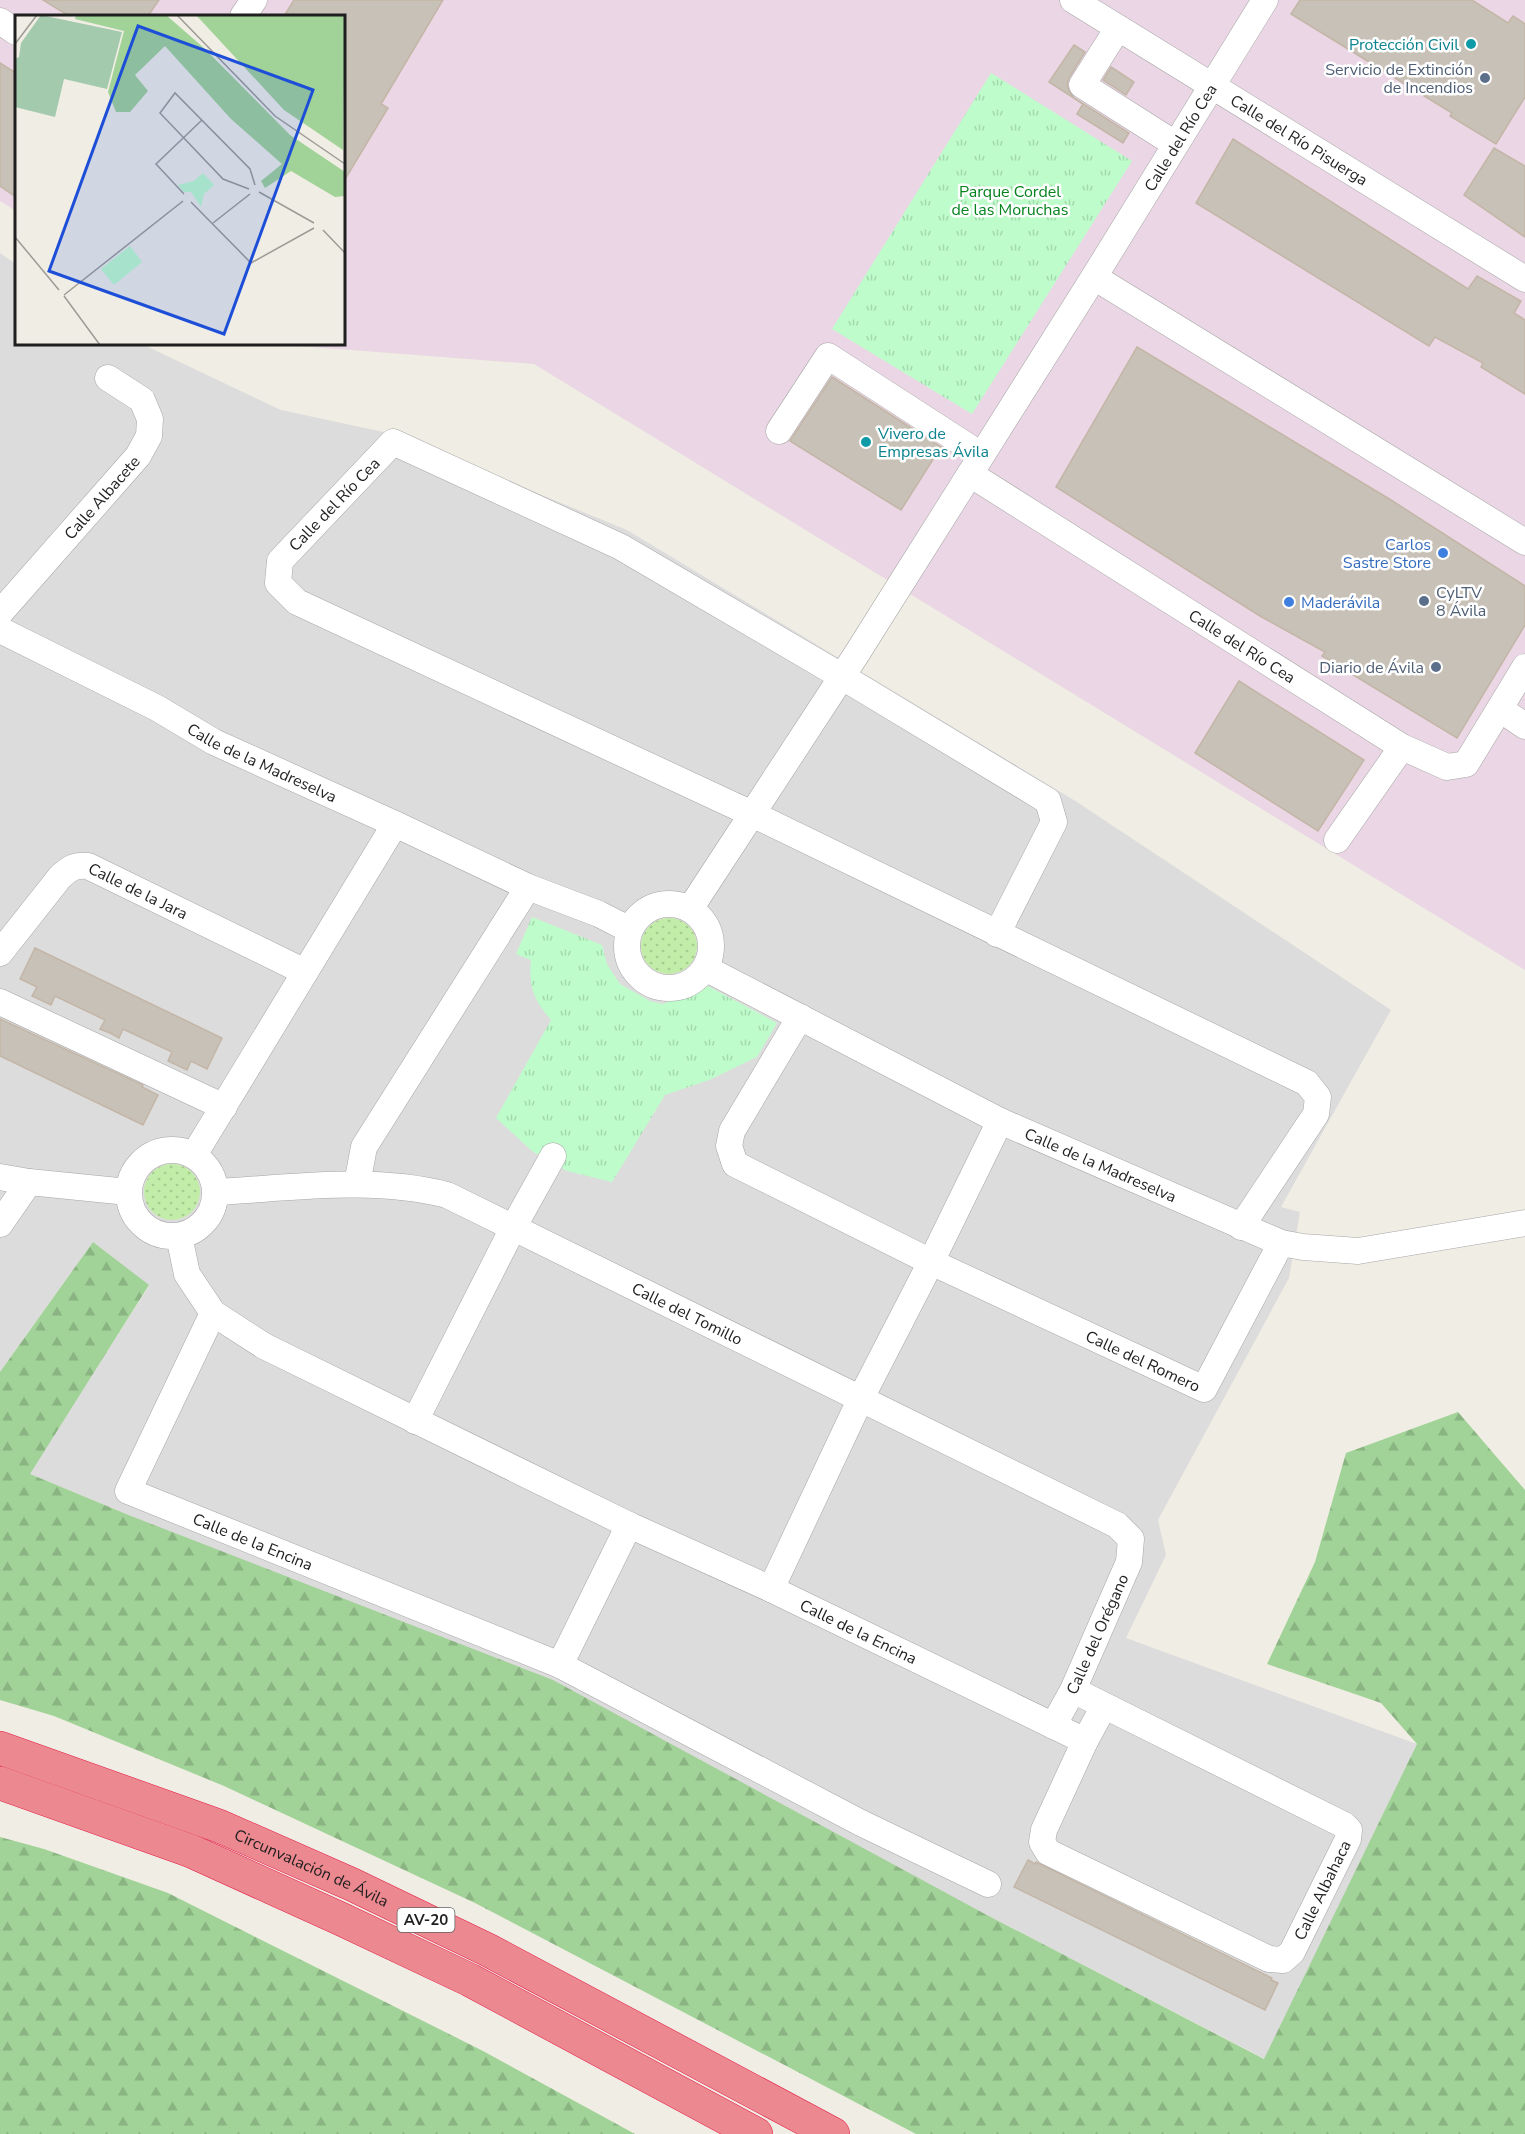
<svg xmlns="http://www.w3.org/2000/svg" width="1525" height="2134" font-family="'Nunito Sans',sans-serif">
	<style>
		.residential { fill: #dddcdc }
		.industrial { fill: #ead6e4 }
		.forest { fill: url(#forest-firs) }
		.park { fill: url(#park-tufts) }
		.garden { fill: url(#garden-dots) }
		.building { fill: #c8c1b7; stroke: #c3b6a6; stroke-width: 1.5 }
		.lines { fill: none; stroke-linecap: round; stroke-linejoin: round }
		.minor-casing { stroke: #a6a6a6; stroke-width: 27 }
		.highway-casing { stroke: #e51b49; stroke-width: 34 }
		.minor { stroke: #fff; stroke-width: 26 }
		.highway { stroke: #ec888f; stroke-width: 33 }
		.culture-dot { fill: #0f9aa8; stroke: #fff; stroke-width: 2 }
		.service-dot { fill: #5c6f8a; stroke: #fff; stroke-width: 2 }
		.shop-dot { fill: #3f7fe0; stroke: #fff; stroke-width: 2 }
		.labels { text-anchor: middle; stroke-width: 5; stroke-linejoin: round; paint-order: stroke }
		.shield { fill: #fff; stroke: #626262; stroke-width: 1.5 }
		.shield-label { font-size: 15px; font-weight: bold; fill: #1f1f1f }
		.culture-label { font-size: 16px; fill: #0d838f; stroke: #fff; text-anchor: end }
		.service-label { font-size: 16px; fill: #4e5e75; stroke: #fff; text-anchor: end }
		.street-label { font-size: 16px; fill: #1f1f1f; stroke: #fff }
		.park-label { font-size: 16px; fill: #05841e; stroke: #fff }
		.shop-label { font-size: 16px; fill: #366cbe; stroke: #fff; text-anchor: end }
		.inset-road { fill: none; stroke: #9c9b95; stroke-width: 1.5 }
		.view { fill: #1d4ed8; fill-opacity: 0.15; stroke: #1d4ed8; stroke-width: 3 }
		.inset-edge { fill: none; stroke: #1f1f1f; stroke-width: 3 }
	</style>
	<defs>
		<pattern id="forest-firs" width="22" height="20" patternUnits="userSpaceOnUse" patternTransform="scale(1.5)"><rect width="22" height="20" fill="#a1d297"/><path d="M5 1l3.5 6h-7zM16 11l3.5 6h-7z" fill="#8ab482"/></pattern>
		<pattern id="park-tufts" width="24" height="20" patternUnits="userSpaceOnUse" patternTransform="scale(1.5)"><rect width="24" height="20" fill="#bffccb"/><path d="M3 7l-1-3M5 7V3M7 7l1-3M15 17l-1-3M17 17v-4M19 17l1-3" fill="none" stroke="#a4d8ae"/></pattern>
		<pattern id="garden-dots" width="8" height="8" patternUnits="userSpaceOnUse" patternTransform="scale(1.5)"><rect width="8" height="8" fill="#c2eda8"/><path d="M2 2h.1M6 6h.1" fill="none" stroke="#a6cb90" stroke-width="1.8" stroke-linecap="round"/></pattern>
	</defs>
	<rect width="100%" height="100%" fill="#f0eee4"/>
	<path class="residential" d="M0,253L16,264V344H142L281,410L393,434L627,530L1077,802L1391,1010L1281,1207L1300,1212L1289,1278L1158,1520L1166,1555L1126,1638L1417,1744L1265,2059L985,1914L131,1516L29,1474L149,1286L93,1242L0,1372Z"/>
	<path class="industrial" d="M0,0H1525V970L534,364L273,344H344V16H16V211L0,201Z"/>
	<path class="forest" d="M93,1242L149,1285L30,1474L131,1516L553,1680L985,1914L1264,2059L1417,1744L1381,1703L1267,1664L1315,1562L1346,1453L1458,1412L1525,1490V2134H916L475,1903L224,1786L54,1716L0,1700V1372Z
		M0,1837L44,1849L168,1893L483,2051L635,2134H0Z"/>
	<path class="park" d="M991,73L1132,161L972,414L832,329Z
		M532,917L602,945L607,964L620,984L650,1001L663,1004L706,985L777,1023L757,1057L709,1080L665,1095L612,1182L567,1171L532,1151L496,1118L551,1020C534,1000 528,987 531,960L516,954Z"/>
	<path class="garden" d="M641 946a28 28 0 1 1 56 0a28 28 0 1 1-56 0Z
		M144 1192a28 28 0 1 1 56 0a28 28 0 1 1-56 0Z"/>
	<path class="building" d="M43,0H159L148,16H69Z
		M294,0H443L381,104L388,108L344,181V16H284Z
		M1300,0H1472L1508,23L1513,16L1525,24V97L1496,144L1450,116L1452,113L1291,14Z
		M1074,45L1085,52L1069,78L1067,84L1069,91L1074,98L1129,133L1123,143L1077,114L1083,104L1049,82Z
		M0,63L16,73V197L0,186Z
		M1111,67L1134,82L1126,95L1103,80Z
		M1233,139L1468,289L1477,276L1521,301L1514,313L1525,320V394L1481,367L1483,363L1435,337L1429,346L1196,203Z
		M1494,148L1525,166V237L1464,195Z
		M1137,347L1391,500L1525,586V625L1457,738L1322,656L1325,652L1260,616L1056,487Z
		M832,377L941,447L901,510L790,441Z
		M1239,681L1364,760L1318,831L1195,753Z
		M35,948L222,1038L207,1069L191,1061L187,1070L168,1061L172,1052L123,1029L119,1038L110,1033L100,1029L105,1020L55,996L51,1005L32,996L37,987L20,979Z
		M0,1019L143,1085L142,1087L158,1095L143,1125L0,1056Z
		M1028,1860L1035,1864L1036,1862L1272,1978L1271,1980L1278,1983L1265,2010L1014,1887Z"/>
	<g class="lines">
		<defs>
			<g id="minor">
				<path id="s1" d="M1073,0L1525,279"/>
				<path d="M243,16L254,0"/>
				<path d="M0,21L16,32"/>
				<path d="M1118,28L1082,85L1175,144"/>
				<path d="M1094,277L1525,542"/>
				<path d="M779,431L828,356L981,455"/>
				<path id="s2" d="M970,474L1402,747L1447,767L1466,764L1525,667"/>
				<path id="s3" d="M0,613L138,456L149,436L150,419L142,400L108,378"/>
				<path id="s4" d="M0,630L157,708L214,742L395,824L528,887L599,914L630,930"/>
				<path d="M1500,709L1525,726"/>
				<path d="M1337,840L1402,747"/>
				<circle cx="669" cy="946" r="42"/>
				<path id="s5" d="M690,909L856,655L1094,277L1265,0"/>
				<path d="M997,934L1054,822L1048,801L841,676L621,547L393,442L280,561L278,583L297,602L750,813L1307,1083L1318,1097L1316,1114L1241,1227"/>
				<path id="s6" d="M0,953L60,877C70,868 74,865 88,866L305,972"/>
				<path id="s7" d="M705,968L1000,1121L1281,1243L1303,1247L1358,1251L1525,1223"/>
				<path d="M0,1002L224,1107"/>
				<path id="s8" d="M800,1017L732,1131L729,1146L735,1164L931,1262L1204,1389L1281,1243"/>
				<circle cx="172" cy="1193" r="43"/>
				<path d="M194,1155L395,824"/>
				<path d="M0,1177L29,1182L128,1192"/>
				<path d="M357,1184L364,1147L528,887"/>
				<path id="s9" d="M216,1192C292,1188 372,1176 447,1195L1117,1525L1131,1539L1129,1562L1073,1690L1053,1726"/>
				<path d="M0,1224L29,1182"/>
				<path id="s10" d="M179,1236L187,1274L213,1313L264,1346L629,1525L771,1589L1085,1741"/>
				<path id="s11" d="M213,1313L128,1491L560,1665L861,1823L988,1884"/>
				<path d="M415,1421L513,1228L553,1156"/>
				<path d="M771,1589L861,1398L931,1262L1000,1121"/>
				<path d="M560,1665L629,1525"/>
				<path d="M1073,1690L1344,1825L1349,1830L1348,1839L1292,1952L1283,1960L1269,1959L1048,1852L1042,1842L1044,1830L1085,1741L1104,1706"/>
			</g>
			<g id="highway">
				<path id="s12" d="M0,1748L219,1826L351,1884L488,1950L833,2134"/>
				<path d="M0,1783L191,1851L341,1919L470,1980L756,2134"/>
			</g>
		</defs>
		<use href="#minor" class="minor-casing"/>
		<use href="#highway" class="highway-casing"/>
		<use href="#minor" class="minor"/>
		<use href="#highway" class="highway"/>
	</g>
	<g class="culture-dot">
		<circle cx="1471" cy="44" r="6"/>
		<circle cx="866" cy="442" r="6"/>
	</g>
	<g class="service-dot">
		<circle cx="1485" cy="78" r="6"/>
		<circle cx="1424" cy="601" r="6"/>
		<circle cx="1436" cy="667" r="6"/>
	</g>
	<g class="shop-dot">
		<circle cx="1443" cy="553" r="6"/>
		<circle cx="1289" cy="602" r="6"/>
	</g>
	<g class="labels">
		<rect class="shield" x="397.5" y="1908" width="57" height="24" rx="4.5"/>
		<g class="shield-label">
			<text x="426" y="1925">AV-20</text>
		</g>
		<g class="culture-label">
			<text x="1459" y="50">Protección Civil</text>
			<text x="878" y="439" text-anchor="start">Vivero de<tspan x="878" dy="18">Empresas Ávila</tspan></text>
		</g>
		<g class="service-label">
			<text x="1473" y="75">Servicio de Extinción<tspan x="1473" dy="18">de Incendios</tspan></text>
			<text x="1436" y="598" text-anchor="start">CyLTV<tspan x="1436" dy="18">8 Ávila</tspan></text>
			<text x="1424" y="673">Diario de Ávila</text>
		</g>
		<g class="street-label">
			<text dy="6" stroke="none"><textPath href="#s5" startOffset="914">Calle del Río Cea</textPath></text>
			<text dy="6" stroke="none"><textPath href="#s1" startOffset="266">Calle del Río Pisuerga</textPath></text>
			<text dy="6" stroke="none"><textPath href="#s3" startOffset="154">Calle Albacete</textPath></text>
			<text transform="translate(334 504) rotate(-46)" y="6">Calle del Río Cea</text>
			<text dy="6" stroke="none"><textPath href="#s2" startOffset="322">Calle del Río Cea</textPath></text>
			<text dy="6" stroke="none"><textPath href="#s4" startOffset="294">Calle de la Madreselva</textPath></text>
			<text dy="6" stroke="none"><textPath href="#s6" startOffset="184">Calle de la Jara</textPath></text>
			<text dy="6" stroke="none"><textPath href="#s7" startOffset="442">Calle de la Madreselva</textPath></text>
			<text dy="6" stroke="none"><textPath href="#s9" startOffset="500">Calle del Tomillo</textPath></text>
			<text dy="6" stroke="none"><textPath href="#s8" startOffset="620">Calle del Romero</textPath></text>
			<text dy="6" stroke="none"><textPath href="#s11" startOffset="332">Calle de la Encina</textPath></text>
			<text dy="6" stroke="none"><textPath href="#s10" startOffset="806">Calle de la Encina</textPath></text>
			<text transform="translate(1097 1634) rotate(-66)" y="6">Calle del Orégano</text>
			<text dy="6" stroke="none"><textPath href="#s12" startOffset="334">Circunvalación de Ávila</textPath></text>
			<text transform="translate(1322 1890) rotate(-64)" y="6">Calle Albahaca</text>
		</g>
		<g class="park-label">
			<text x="1010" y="197">Parque Cordel<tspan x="1010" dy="18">de las Moruchas</tspan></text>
		</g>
		<g class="shop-label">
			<text x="1431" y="550">Carlos<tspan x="1431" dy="18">Sastre Store</tspan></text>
			<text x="1301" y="608" text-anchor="start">Maderávila</text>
		</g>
	</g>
	<g transform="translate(15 15)">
		<rect width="330" height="330" fill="#f0eee4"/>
		<path d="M61,0H151L189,33L275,120L330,157V181L320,182L276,156L250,173L246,166L267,149L216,104L150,31L120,60L133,76L115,97H101L93,77L109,16L60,4ZM181,0H330L328,135L269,95Z" fill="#a1d297"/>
		<path d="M26,0L107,17L92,74L49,64L40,102L0,92V44L4,42L6,28Z" fill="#a4caae"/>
		<path d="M188,158L199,170L189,179L186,192L176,177H169L163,170L179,166ZM115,231L127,247L99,270L86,254Z" fill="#bffccb"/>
		<path class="inset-road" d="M162,0L260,101L330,149M0,29L22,0M234,174L208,164L145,98L160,78L235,154L240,170M244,177L299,208M169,179L141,149L187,105M176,187L236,248L299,213M198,208L235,179M308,215L330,238M0,222L44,275M49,280L168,186M49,281L85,330"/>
		<path class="view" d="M123,11L298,75L209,319L34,256Z"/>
		<rect width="330" height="330" class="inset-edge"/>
	</g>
</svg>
